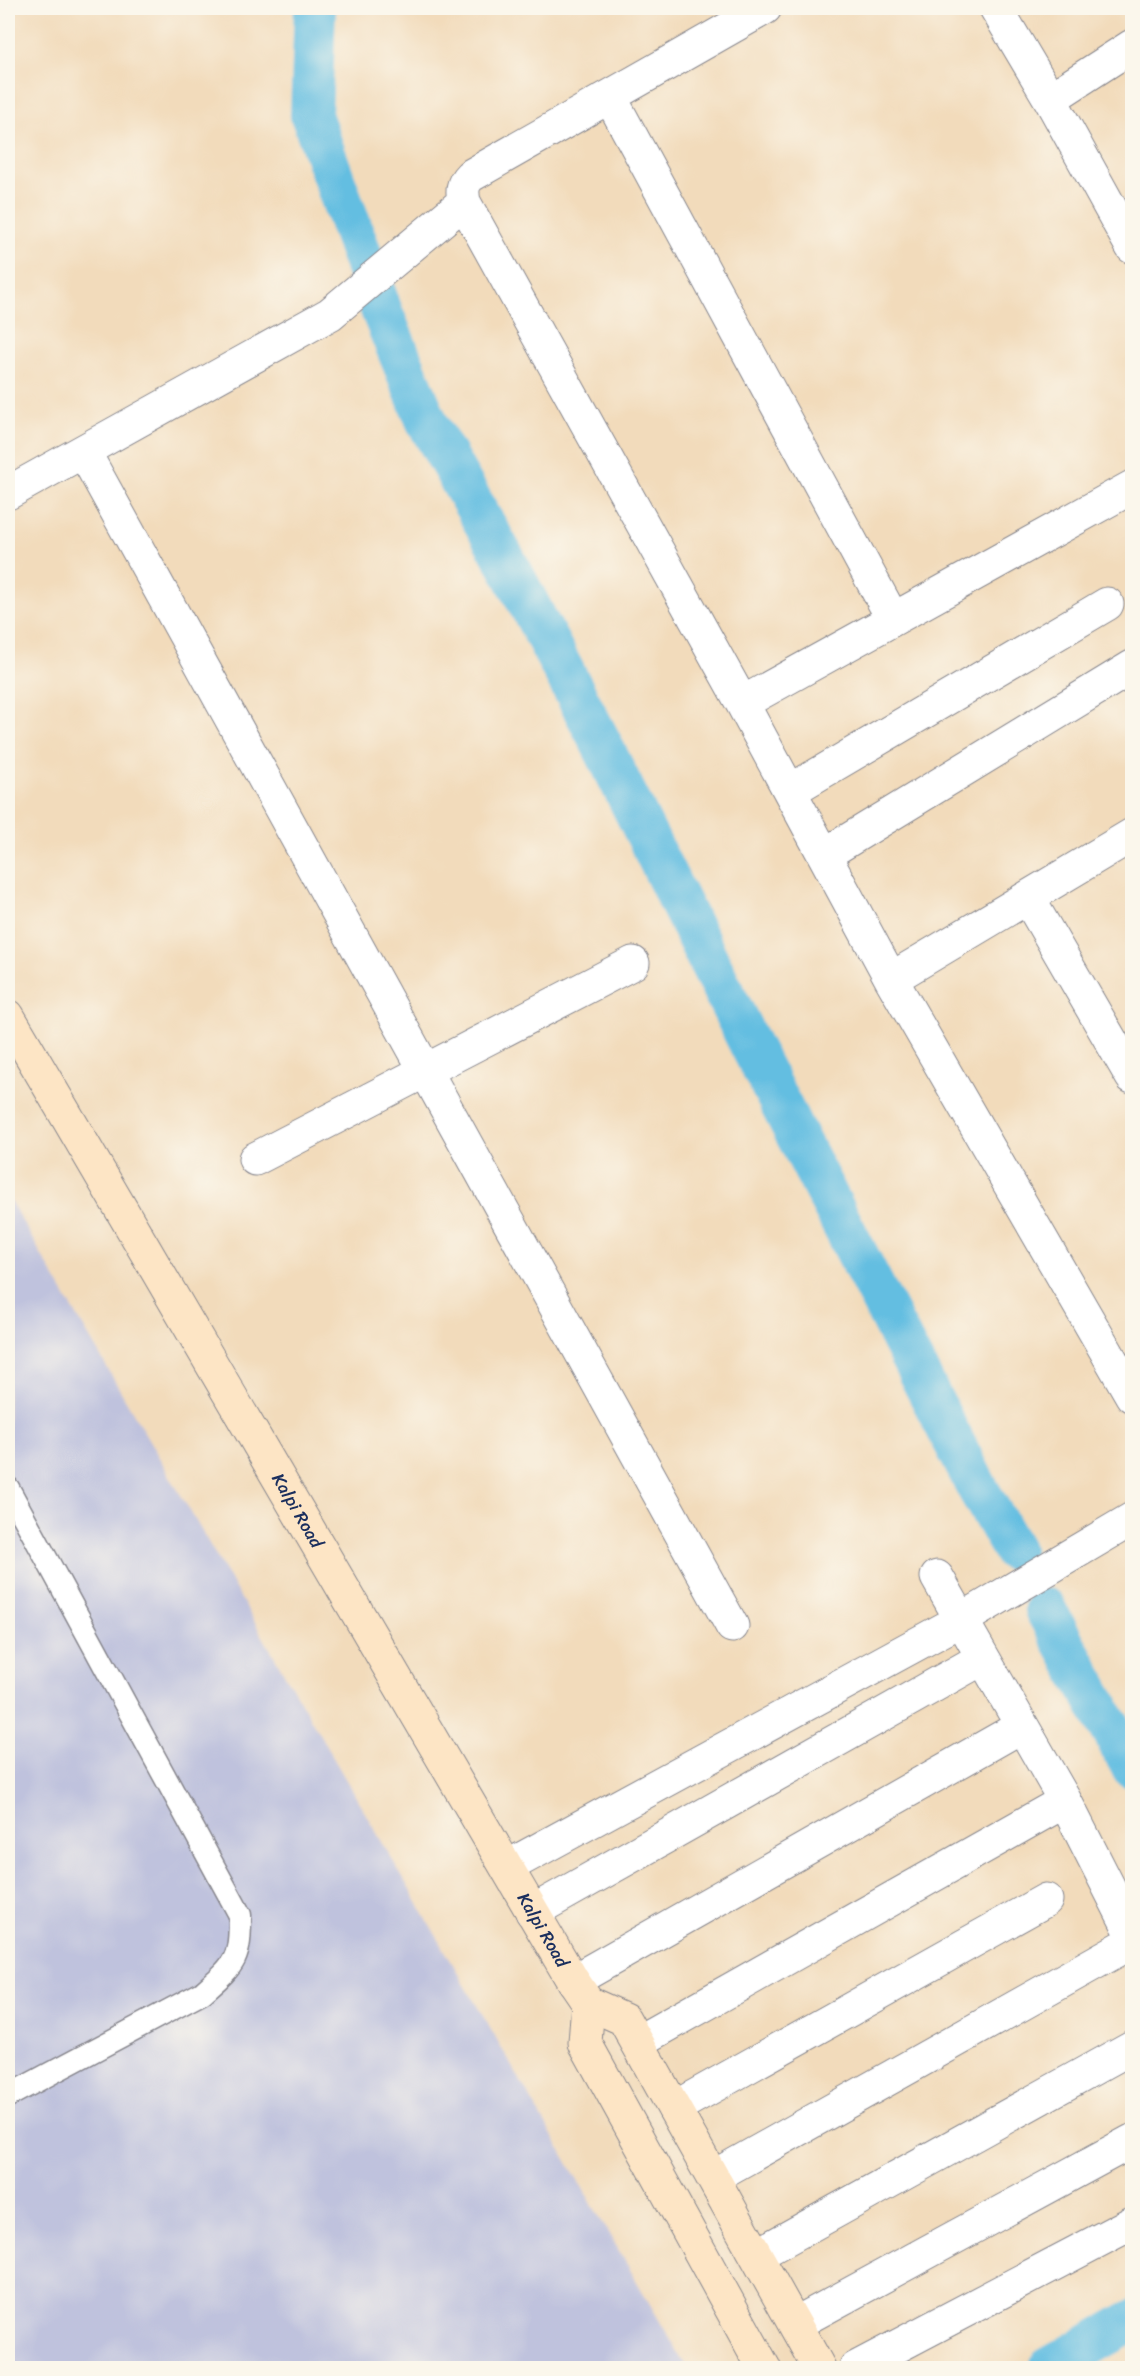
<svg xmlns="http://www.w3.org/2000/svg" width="1140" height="2376" font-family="Sriracha,sans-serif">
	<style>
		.industrial { fill: #bfc2dd }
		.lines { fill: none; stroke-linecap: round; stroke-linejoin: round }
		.canal { stroke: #63bee1; stroke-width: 42 }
		.service-casing { stroke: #86858c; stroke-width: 25 }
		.minor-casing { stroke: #86858c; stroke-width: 35 }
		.secondary-casing { stroke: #86858c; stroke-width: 35 }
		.service { stroke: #fff; stroke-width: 22 }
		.minor { stroke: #fff; stroke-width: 33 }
		.secondary { stroke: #fde5c5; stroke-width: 33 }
		.labels { text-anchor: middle; stroke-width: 4.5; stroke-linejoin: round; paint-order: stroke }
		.street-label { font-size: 18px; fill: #1b2f5e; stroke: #fbf7ec }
	</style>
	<rect width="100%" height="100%" fill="#fbf7ec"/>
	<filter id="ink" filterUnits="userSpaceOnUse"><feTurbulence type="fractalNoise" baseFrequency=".0167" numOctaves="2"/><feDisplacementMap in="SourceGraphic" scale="12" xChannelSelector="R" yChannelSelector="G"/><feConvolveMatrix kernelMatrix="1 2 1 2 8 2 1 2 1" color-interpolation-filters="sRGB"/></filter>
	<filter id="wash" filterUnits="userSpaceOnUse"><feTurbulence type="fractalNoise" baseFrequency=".008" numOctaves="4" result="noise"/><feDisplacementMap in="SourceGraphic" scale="24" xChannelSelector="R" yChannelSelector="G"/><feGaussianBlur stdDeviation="1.35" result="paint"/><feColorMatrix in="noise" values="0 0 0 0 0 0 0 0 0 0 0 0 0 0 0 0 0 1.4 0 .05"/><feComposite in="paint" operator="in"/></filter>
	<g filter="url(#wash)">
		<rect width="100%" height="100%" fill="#f2dbbb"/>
		<path class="industrial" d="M8,1197L687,2368H8Z"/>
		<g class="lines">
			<path class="canal" d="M315,8L311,115L382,312L427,422L512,572L599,739L750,1045L978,1489L1013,1550
				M1045,1609L1132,1767
				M1049,2368L1132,2321"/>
		</g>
	</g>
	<g filter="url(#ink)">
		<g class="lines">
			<defs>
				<path id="service" d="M8,1488L240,1915C240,1961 236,1963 202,1993L8,2096"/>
				<path id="minor" d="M765,8L470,176C462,184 462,191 464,202L742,703L891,979L1132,1396
					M996,8L1050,99L1132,247
					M610,97L893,619
					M1050,99L1132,46
					M84,452L732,1626
					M8,493L330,314L464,202
					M742,703L1132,487
					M790,791L1107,604
					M824,855L1132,667
					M1028,898L1132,1077
					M891,979L1132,835
					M255,1159L633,963
					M937,1577L1065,1801L1132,1933
					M507,1867L961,1620L1132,1519
					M532,1912L983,1658
					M573,1981L1022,1726
					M638,2042L1065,1801
					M674,2108L1046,1900
					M713,2177L1132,1942
					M757,2255L1132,2047
					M795,2324L1132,2141
					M856,2368L1132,2223"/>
				<g id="secondary">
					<path id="s1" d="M8,1016L573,1981L588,2003L624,2019L819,2368"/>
					<path d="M588,2003L585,2043L764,2368"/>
				</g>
			</defs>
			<use href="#service" class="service-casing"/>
			<use href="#minor" class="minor-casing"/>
			<use href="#secondary" class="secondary-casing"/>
			<use href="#service" class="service"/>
			<use href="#minor" class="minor"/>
			<use href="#secondary" class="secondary"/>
		</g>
	</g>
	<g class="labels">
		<g class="street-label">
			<text dy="6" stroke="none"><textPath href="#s1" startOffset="573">Kalpi Road</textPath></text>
			<text dy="6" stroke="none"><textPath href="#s1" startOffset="1059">Kalpi Road</textPath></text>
		</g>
	</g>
	<rect width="1140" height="2376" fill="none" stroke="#fbf7ec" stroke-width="30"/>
</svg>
